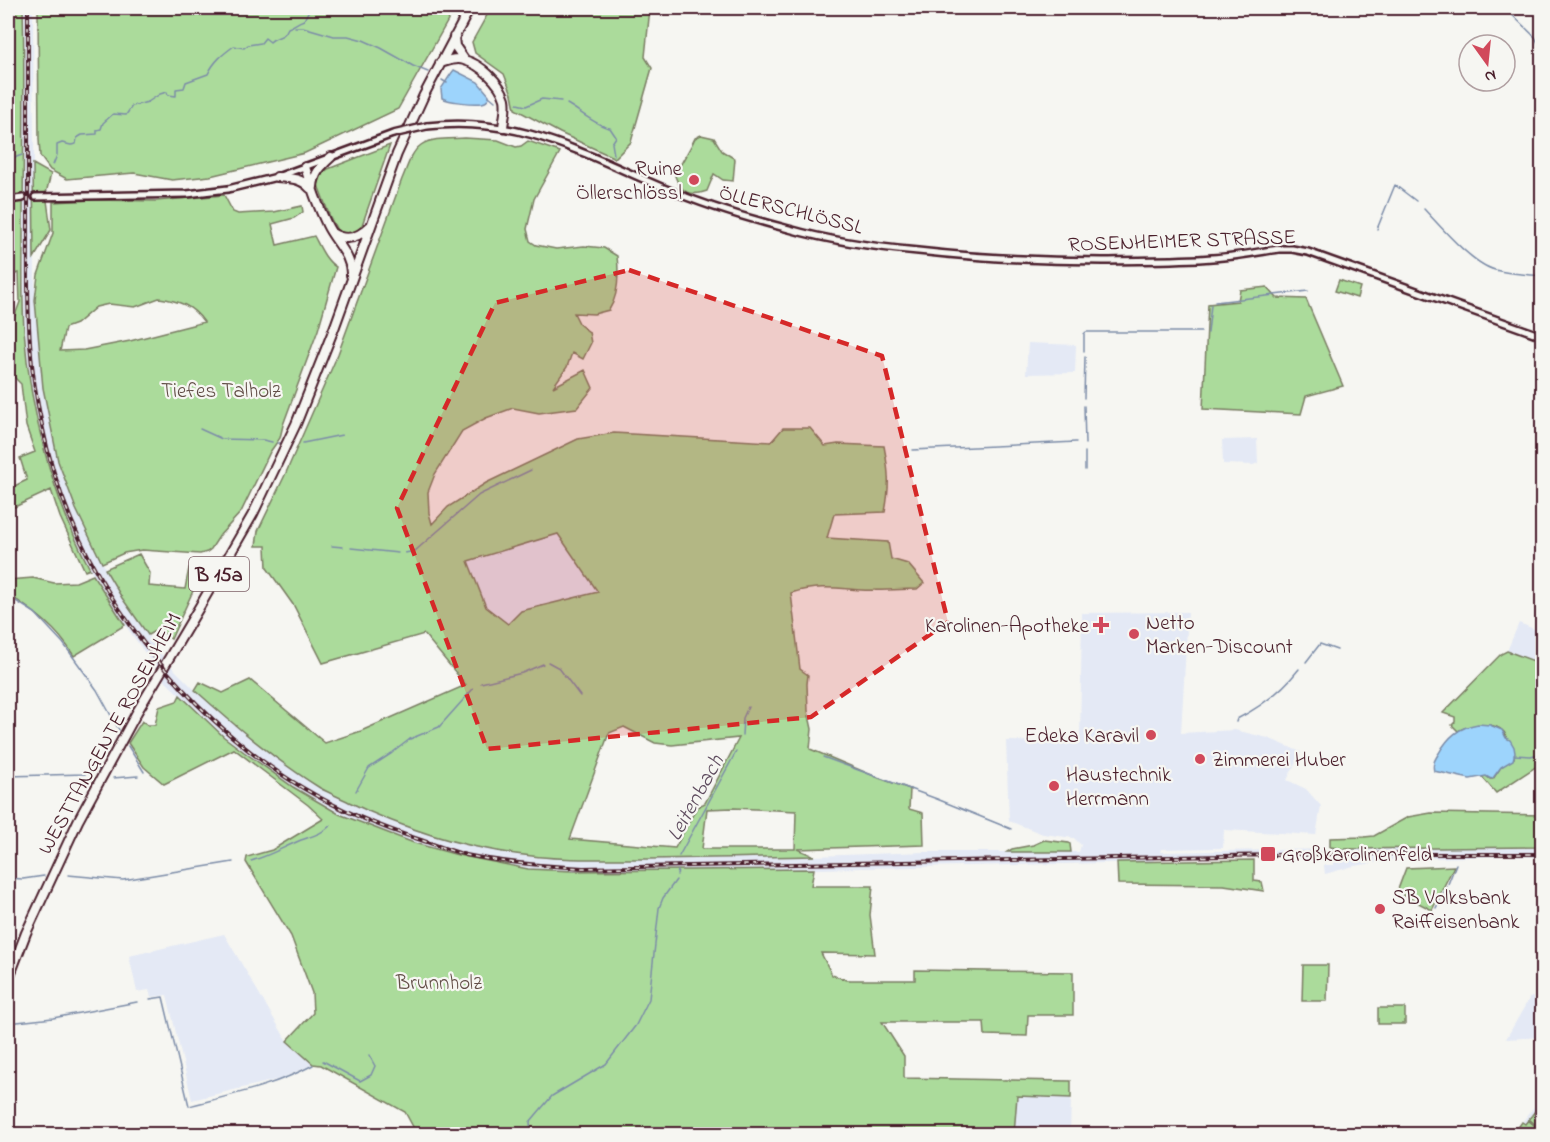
<svg xmlns="http://www.w3.org/2000/svg" width="1550" height="1142" font-family="'Indie Flower',sans-serif">
	<style>
		.built { fill: #e4e9f5 }
		.green { fill: #abdb9b; stroke: #7a7d63; stroke-width: 1.5; fill-rule: evenodd }
		.water { fill: #9dd4fc; stroke: #7c8ca8; stroke-width: 1.5 }
		.lines { fill: none; stroke-linecap: round; stroke-linejoin: round }
		.stream { stroke: #7c8ca8; stroke-width: 1.5 }
		.minor-tunnel { stroke: #d4cbca; stroke-width: 5; stroke-dasharray: 5 2.5; stroke-linecap: butt }
		.minor-casing { stroke: #4a1f2b; stroke-width: 10 }
		.highway-casing { stroke: #4a1f2b; stroke-width: 12 }
		.minor { stroke: #f6f6f2; stroke-width: 5 }
		.highway { stroke: #f6f6f2; stroke-width: 8 }
		.rail-casing { stroke: #4a1f2b; stroke-width: 4 }
		.rail { stroke: #f6f6f2; stroke-width: 1.5; stroke-dasharray: 4.5; stroke-linecap: butt }
		.minor-bridge-casing { stroke: #4a1f2b; stroke-width: 10; stroke-linecap: butt }
		.minor-bridge { stroke: #f6f6f2; stroke-width: 5 }
		.marked { fill: #d62828; fill-opacity: 0.2; stroke: #d62828; stroke-width: 4.5; stroke-dasharray: 12 8; stroke-linejoin: round }
		.poi-dot { fill: #d1495b; stroke: #f6f6f2; stroke-width: 2 }
		.labels { text-anchor: middle; stroke-width: 4.5; stroke-linejoin: round; paint-order: stroke }
		.shield { fill: #f6f6f2; stroke: #7e6067; stroke-width: 1.5 }
		.shield-label { font-size: 20px; font-weight: bold; fill: #4a1f2b }
		.poi-label { font-size: 21px; fill: #4a1f2b; stroke: #f6f6f2; text-anchor: start }
		.street-label { font-size: 21px; fill: #4a1f2b; stroke: #f6f6f2 }
		.park-label { font-size: 21px; fill: #624e47; stroke: #f6f6f2 }
		.water-label { font-size: 22px; font-style: italic; fill: #5f4c5f; stroke: #f6f6f2 }
	</style>
	<rect width="100%" height="100%" fill="#f6f6f2"/>
	<filter id="ink" filterUnits="userSpaceOnUse"><feTurbulence type="fractalNoise" baseFrequency=".0167" numOctaves="2"/><feDisplacementMap in="SourceGraphic" scale="12" xChannelSelector="R" yChannelSelector="G"/><feConvolveMatrix kernelMatrix="1 2 1 2 8 2 1 2 1" color-interpolation-filters="sRGB"/></filter>
	<g filter="url(#ink)">
		<path class="built" d="M23,8H33L35,300L43,388L58,461L76,509L95,549L122,598L166,661L195,690L282,762L322,789L374,814L434,836L480,848L532,857L578,859H671L814,856L925,852H1079L1081,845L1074,838L1043,834L1009,821L1006,741L1080,742L1082,613L1188,612L1181,733L1235,730L1268,738L1301,752L1287,780L1306,789L1321,806L1316,835L1224,830L1223,848L1161,849L1160,852L1330,849V847L1344,849L1542,847V857L1507,856L1400,859L1354,866L1325,874L1324,865H1334V859H1340V856L1154,859L1153,862L814,869L573,871L528,869L458,855L414,843L339,814L293,787L224,737L166,682L125,625L93,575L68,521L48,462L37,416L30,381L24,329Z
			M1028,343L1076,345L1075,373L1026,374Z
			M1257,439L1258,463L1253,465L1223,464L1222,440Z
			M558,534L598,592L521,611L508,624L486,607L468,561Z
			M1519,623L1542,632V664L1507,651Z
			M224,934L287,1041L313,1064L280,1079L192,1100L167,995L151,997L149,990L137,992L129,956Z
			M1530,997H1542V1037L1506,1039Z
			M1017,1096L1071,1098L1070,1134H1014Z
			M1542,1097V1134H1538L1522,1122Z"/>
		<path class="green" d="M8,8H23C25,83 23,159 23,234C23,266 22,298 24,330C30,411 52,496 90,569L85,571L60,517L51,490L8,510V489L27,480L20,458L35,452L26,426L21,384L8,371V332L9,331L20,302L19,273L8,276Z
			M38,8H455L398,109L305,153L210,176L172,180L134,173L67,179L50,170L40,156L39,139Z
			M491,8H650L645,57L652,68L631,142L615,158L560,133L515,109L512,94L504,74L475,53L472,42Z
			M701,135L714,138L722,151L735,159L733,181L723,180L714,174L707,191C690,197 681,193 675,176C681,162 689,151 695,138Z
			M465,138L498,140L516,147L521,146L528,141L560,152L534,199L527,229L530,241L536,245L556,249L584,246L604,248L617,256C619,274 619,295 609,310L594,314L574,313L580,325L589,332L591,343L583,359L572,353L567,367L553,387L585,370L593,388L577,408L539,413L513,408L486,418L462,431L435,474L428,492L429,513L432,524L448,507L486,483L578,439L614,433L771,442L783,428H810L825,446L838,444L884,446C889,472 890,486 885,512L834,514L827,538L888,542L891,559L908,564L924,583L917,589C898,589 879,591 861,590C835,588 817,585 791,593L800,669L808,675L807,684L808,711L812,729L810,749L879,778L910,789L909,809L923,813L924,845L797,849L814,856C752,857 690,859 627,859C596,859 563,860 532,856C468,849 406,830 349,802C339,797 329,793 320,788C275,760 234,725 195,690L200,682L223,693L250,680L325,743L361,731L466,685L424,634L323,663L294,606L267,568L266,546H256L258,531L285,475L338,354L402,179C407,168 411,152 421,145C432,137 452,139 465,138ZM558,534L598,592L521,611L508,624L486,607L468,561ZM624,727L655,743L672,745L739,738L705,803L697,807L675,848L570,839L609,733ZM733,808L796,811L795,849H702L707,809Z
			M390,145L361,228C353,234 348,235 338,232L330,217L318,185L322,174L328,169Z
			M33,164L51,174L46,193L51,230L34,258Z
			M224,195L233,212L238,214L274,212L302,206L303,212L294,218L272,224L277,245L314,236C320,247 325,260 336,267L318,330L283,425L280,438L270,452L241,512L220,535L211,549L207,552L200,554L142,550L124,553L102,563L76,509L58,461L43,388L35,300L38,275L53,233V202L94,200L156,201ZM159,298C179,301 192,305 204,322L130,341L84,350L60,351L65,328L76,324L96,307L109,304L135,307Z
			M1339,280L1360,287L1357,298L1335,291Z
			M1267,287L1277,298L1306,299L1343,386L1306,396L1301,414L1203,409L1208,304L1238,301L1240,290Z
			M139,554L150,573L149,586L185,589L189,568L203,569L171,639L158,629L148,635L122,598L105,569Z
			M93,575L125,625L74,656C57,628 35,612 8,594V580L33,578L54,583L76,582Z
			M1507,651L1542,664V765L1540,764L1496,793L1482,777L1486,776L1490,779H1493L1501,767L1514,758C1515,750 1511,747 1508,741C1506,738 1506,734 1504,732C1494,720 1469,725 1458,731L1452,725L1455,722V717L1443,713L1501,654Z
			M180,695L224,737L244,752L293,787L339,814L414,843L458,855L528,869L573,871L814,869L811,886H873L870,915L875,954L821,953L832,975L847,980H915V970L1073,972V1015H1028L1027,1036L985,1035L984,1022H882L904,1056V1078L1071,1081V1098L1017,1096L1014,1134H1024H417L405,1112L321,1065L313,1064L287,1041L313,1013L312,993L291,936L246,862L247,857L272,850L323,819L308,805L234,749L164,784L144,767L128,743L142,721L148,725H155L159,707L177,701Z
			M1431,813L1542,815V847L1344,849L1330,847V838L1364,837L1374,836L1408,817Z
			M1044,840L1069,843L1070,844L1071,852H1007L1012,849L1033,845Z
			M1254,860V881L1262,882L1264,891L1224,885L1118,884L1117,862Z
			M1454,866L1432,910L1397,892L1406,868Z
			M1303,965H1328L1327,1001H1302Z
			M1378,1008H1405V1024H1378Z
			M1542,1102V1130L1529,1119Z
			M1528,1120L1542,1132V1134H1520L1521,1133L1517,1129L1522,1122L1525,1124Z"/>
		<path class="water" d="M454,70L478,82L489,95V97C487,101 487,102 482,103C474,104 449,102 442,98L441,89C444,85 451,73 454,70Z
			M1478,724L1490,725L1502,730L1506,738L1510,740L1514,747L1515,753L1513,760L1501,767L1493,778L1491,779L1486,776L1470,779L1434,771C1432,764 1435,759 1439,753C1448,737 1459,727 1478,724Z"/>
		<g class="lines">
			<path class="stream" d="M1505,8L1535,37L1542,51
				M295,27H303L334,36H348L363,40L381,48L413,66L428,72
				M442,80L447,83
				M489,96L495,101
				M517,104L526,106L542,99L561,101
				M567,104C578,110 600,128 610,128L616,137L612,143L614,155
				M8,160L22,155
				M53,165L57,155V145L62,143L71,145L76,144L77,138L82,135L97,134V130L101,129L103,123L113,114L126,115L132,106L148,102L160,94L167,92L168,95L176,96V89L184,88L186,82L208,74C214,61 223,54 234,46L244,48L248,45L261,43L265,38L270,42C276,35 283,40 288,28C294,26 297,22 304,20L310,8
				M1424,209C1441,227 1472,264 1495,270C1510,274 1527,274 1542,276
				M1377,229L1395,185L1416,201
				M1215,302L1308,291
				M1208,333L1211,305
				M1084,351V334L1086,332H1201
				M1084,398L1085,357
				M1084,406L1085,444
				M200,429L222,439L263,440L272,442
				M277,443H281
				M303,443L342,435
				M913,450L1076,442
				M1085,470V452
				M332,546L343,547
				M351,548L398,553
				M405,553L415,551L479,495L531,470
				M8,596L35,613L63,643L97,690L119,730
				M548,662L559,668L580,696
				M1306,662L1320,644L1337,650
				M481,683L522,673L543,664
				M1236,722L1237,719C1262,706 1282,691 1299,669
				M742,735L743,718L748,707
				M128,746L144,772
				M1514,755L1531,756L1542,753
				M823,757L937,799L1011,829
				M93,767L100,770
				M8,776L85,774L88,771
				M113,778L138,776
				M356,791L369,768L392,753L410,739L439,727L473,689
				M679,856L736,752
				M251,861C269,856 284,847 301,840C312,836 322,834 331,825
				M68,875L123,880L233,862
				M677,875L678,871
				M8,878L23,879L44,876
				M1436,908L1448,884L1456,864
				M150,999L163,997L189,1106C231,1095 274,1086 313,1065
				M8,1023L53,1018L137,1002
				M323,1061L360,1081L371,1075L375,1066L369,1055
				M531,1134L530,1122L552,1096L606,1064L636,1025L649,999L659,908L663,898L676,880"/>
			<path class="minor-tunnel" d="M23,198L35,197"/>
			<defs>
				<path id="minor" d="M427,126C519,115 583,154 664,188C704,205 746,218 789,229C831,241 874,247 918,251C980,258 1041,261 1103,261C1139,260 1176,261 1212,258C1234,257 1257,252 1279,249H1292L1308,252L1542,336
					M35,197L187,194L228,189L277,177L393,134
					M8,200L23,198"/>
				<path id="highway" d="M454,37L455,46L464,59
					M440,63C448,61 456,57 464,60C480,64 500,82 505,99C507,108 504,118 503,127
					M305,167C311,187 318,206 327,225C335,242 352,255 351,275
					M277,177C290,178 301,178 310,188
					M313,187C314,173 321,166 331,157
					M332,233C346,242 358,238 369,227
					M8,980L26,933L78,821L137,712L200,606L253,514L296,424L335,326L397,154L424,95L470,8"/>
			</defs>
			<use href="#minor" class="minor-casing"/>
			<use href="#highway" class="highway-casing"/>
			<use href="#minor" class="minor"/>
			<use href="#highway" class="highway"/>
			<defs>
				<path id="rail" d="M28,8C28,78 28,149 28,220C28,261 27,302 30,343C32,371 36,398 42,425C63,532 121,627 197,704C229,736 264,765 303,788C340,810 380,827 421,840C436,845 451,851 466,855C505,863 543,866 583,868L1335,854H1542"/>
			</defs>
			<use href="#rail" class="rail-casing"/>
			<use href="#rail" class="rail"/>
			<defs>
				<path id="minor-bridge" d="M393,134L427,126"/>
			</defs>
			<use href="#minor-bridge" class="minor-bridge-casing"/>
			<use href="#minor-bridge" class="minor-bridge"/>
		</g>
	</g>
	<path class="marked" d="M629,270L882,356L948,622L811,717L487,749L397,508L495,303Z"/>
	<g class="poi-dot">
		<circle cx="694" cy="180" r="6"/>
		<path d="M1098 616h6v6h6v6h-6v6h-6v-6h-6v-6h6z"/>
		<circle cx="1134" cy="634" r="6"/>
		<circle cx="1151" cy="735" r="6"/>
		<circle cx="1200" cy="759" r="6"/>
		<circle cx="1054" cy="786" r="6"/>
		<rect x="1260" y="846" width="16" height="16" rx="3"/>
		<circle cx="1380" cy="909" r="6"/>
	</g>
	<g class="labels">
		<rect class="shield" x="189" y="557" width="60" height="34" rx="4.5"/>
		<g class="shield-label">
			<text x="219" y="581">B 15a</text>
		</g>
		<g class="poi-label">
			<text x="682" y="175" text-anchor="end">Ruine<tspan x="682" dy="24">Öllerschlössl</tspan></text>
			<text x="1146" y="629">Netto<tspan x="1146" dy="24">Marken-Discount</tspan></text>
			<text x="1089" y="632" text-anchor="end">Karolinen-Apotheke</text>
			<text x="1139" y="742" text-anchor="end">Edeka Karavil</text>
			<text x="1212" y="766">Zimmerei Huber</text>
			<text x="1066" y="781">Haustechnik<tspan x="1066" dy="24">Herrmann</tspan></text>
			<text x="1282" y="861">Großkarolinenfeld</text>
			<text x="1392" y="904">SB Volksbank<tspan x="1392" dy="24">Raiffeisenbank</tspan></text>
		</g>
		<g class="street-label">
			<text transform="translate(791 209) rotate(14)" y="7">ÖLLERSCHLÖSSL</text>
			<text transform="translate(1182 240) rotate(-2)" y="7">ROSENHEIMER STRASSE</text>
			<text transform="translate(109 733) rotate(-61)" y="7">WESTTANGENTE ROSENHEIM</text>
		</g>
		<g class="park-label">
			<text x="221" y="397">Tiefes Talholz</text>
			<text x="439" y="989">Brunnholz</text>
		</g>
		<g class="water-label">
			<text transform="translate(694 797) rotate(-61)" y="8">Leitenbach</text>
		</g>
	</g>
	<rect width="1550" height="1142" fill="none" stroke="#f6f6f2" stroke-width="30"/>
	<rect x="15" y="15" width="1520" height="1112" fill="none" stroke="#4a1f2b" stroke-width="2" filter="url(#ink)"/>
	<g transform="translate(1487 63) rotate(165)"><circle r="28" fill="#f6f6f2" stroke="#b1a0a2" stroke-width="1.5"/>
	<path d="M0-4.5L10 22L0 15L-10 22Z" fill="#d1495b"/>
	<text y="-9" font-size="16" font-weight="bold" text-anchor="middle" fill="#4a1f2b">N</text>
	</g>
</svg>
